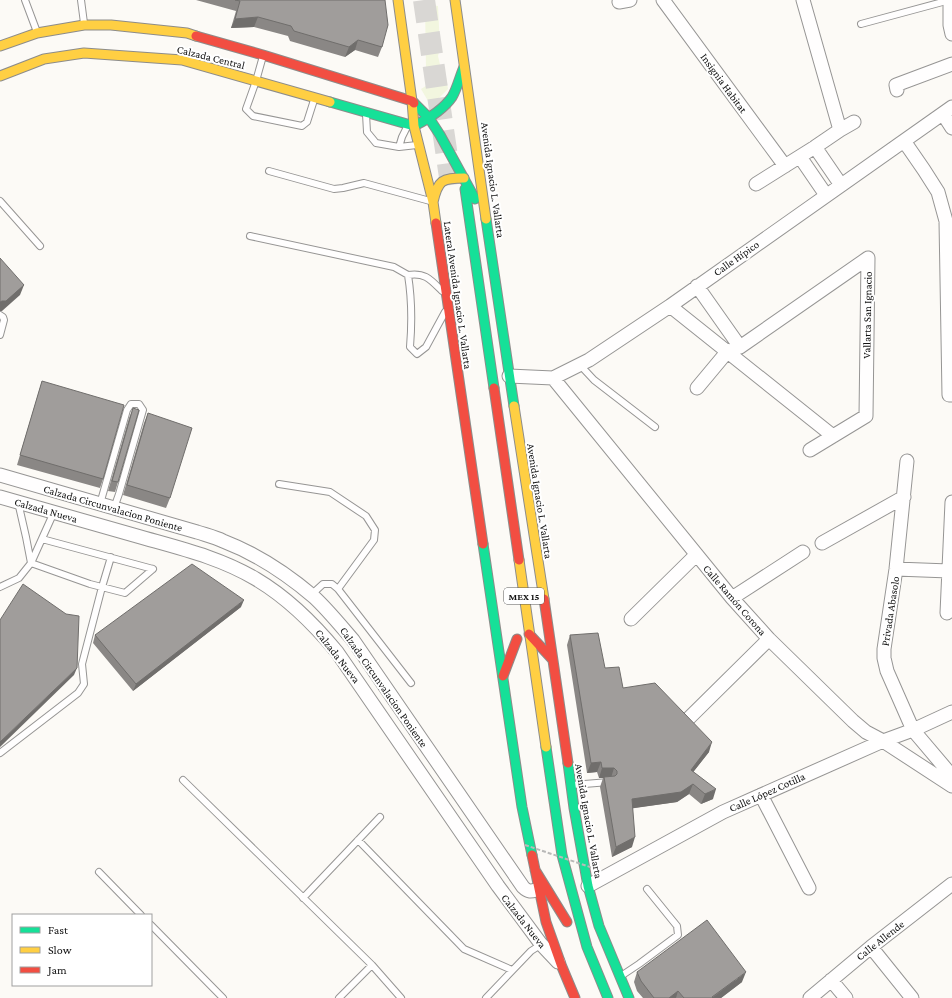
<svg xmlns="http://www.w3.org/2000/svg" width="952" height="998" font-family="'Crimson Pro',serif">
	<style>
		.pitch { fill: #f2f6df }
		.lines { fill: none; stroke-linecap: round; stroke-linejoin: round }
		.highway-tunnel { stroke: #d9d7d4; stroke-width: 22; stroke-dasharray: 22 11; stroke-linecap: butt }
		.lane-casing { stroke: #969594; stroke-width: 8 }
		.street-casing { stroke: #969594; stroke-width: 15 }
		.fast-casing { stroke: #8d8c8a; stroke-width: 11 }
		.slow-casing { stroke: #8d8c8a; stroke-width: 11 }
		.jam-casing { stroke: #8d8c8a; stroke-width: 11 }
		.lane { stroke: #fffefe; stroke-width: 6 }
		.street { stroke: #fffefe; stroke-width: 13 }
		.fast { stroke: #16e098; stroke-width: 9 }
		.slow { stroke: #ffcf43; stroke-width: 9 }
		.jam { stroke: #f24e42; stroke-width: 9 }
		.path-bridge { stroke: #b9b9b8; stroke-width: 2; stroke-dasharray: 4 2; stroke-linecap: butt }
		.wall { fill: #8a8785 }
		.shaded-wall { fill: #706e6c }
		.building { fill: #a09d9b; stroke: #706e6c }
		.labels { text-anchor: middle; stroke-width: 4; stroke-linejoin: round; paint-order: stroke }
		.shield { fill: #fff; stroke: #585858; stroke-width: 1 }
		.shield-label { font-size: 10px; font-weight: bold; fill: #101010 }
		.street-label { font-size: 11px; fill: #101010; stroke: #fff }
	</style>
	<rect width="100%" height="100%" fill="#fcfaf6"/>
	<path class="pitch" d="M425,4L438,6L440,48L438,56L442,73L445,72L448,89L431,106L421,89L429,84L426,69Z"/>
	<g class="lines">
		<path class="highway-tunnel" d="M424,0L452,191"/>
		<defs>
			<path id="lane" d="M25,0L37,32
				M81,0L84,23
				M861,24L950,0
				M263,56L256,81L246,109L253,116L302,126L307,122L314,100
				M366,114L367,132L376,143L399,147L402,137L408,125
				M399,147L417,145
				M269,171L334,189L343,188L364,183L430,201
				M0,201L40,246
				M250,236L394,267L408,275C425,272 431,280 442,291
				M408,275C412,300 412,323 410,347L417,354L426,347L445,312
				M0,315L3,317L4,320L0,335
				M580,365L594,380L655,427
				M279,484L330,492L366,516L375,530L374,540L338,589
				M18,502L26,537L31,563
				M100,504L127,410L131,404H139L143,410L119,494L114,508
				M42,539L153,569
				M31,563L90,584L125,593L153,569
				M0,587L19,578L31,563L54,512
				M311,595L323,584H332L338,589L411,683
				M0,753L78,693L84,684L82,664L102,587L111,557
				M183,780L372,965L401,998
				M572,785L609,782
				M358,840L464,949L512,970
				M99,872L141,915
				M303,898L380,817
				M151,925L223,998
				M621,976L639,964L678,935L677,926L647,889
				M339,998L372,965
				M486,998L531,951L542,944"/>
			<path id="street" d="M663,0L785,166
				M803,0L840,130
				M950,0V25L952,34
				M619,2L630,0
				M897,90L896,85L952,64
				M943,114L952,128
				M904,141L924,170L938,192L946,221L949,395H952
				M815,147L841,185
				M800,157L826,195
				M756,184L815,147L840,130L854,122
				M697,286L740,347
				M670,306L833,436
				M509,376L553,378L589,360L670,306L952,107
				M553,378L732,598L769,639L853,721L866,732L883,741L952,786
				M697,388L727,352L740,347L868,258
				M810,450L866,416L868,258
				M907,461L896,569L884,649V658L887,671L913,730L952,776
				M0,475L197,532C206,535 215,537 223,541C257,554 287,574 314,597C328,610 340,625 353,640L523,887C529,893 532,891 539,889
				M0,497C46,510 91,523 137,536C179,548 219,557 256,579C288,598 314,624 337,652L498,886L541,944L558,962
				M822,543L904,497
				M896,569L949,571
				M732,598L803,552
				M947,613L952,502
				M631,619L696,555
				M689,718L769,639
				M761,795L809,888
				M588,886L723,812L883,741L913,730L952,712
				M871,947L912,998
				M831,980L846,998
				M810,998L871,947L952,884"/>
			<path id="fast" d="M330,102L414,126C428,119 443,110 452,97C457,89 460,76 464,67
				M414,103L429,118L440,135L475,199
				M465,189L494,388
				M486,219L514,406
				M483,544L522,807L532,855
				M546,747L562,855L587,947L608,998
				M568,763L574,808L588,886L599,926L629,998"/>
			<path id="slow" d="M398,0L412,101L414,126L433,202L436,223
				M455,0L486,219
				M0,46L37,33L84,25H111L187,33L196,36
				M0,76L44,59L84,53L182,60L330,102
				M433,202C438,180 442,178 464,178
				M514,406L544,599
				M519,560L546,747"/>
			<path id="jam" d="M196,36L263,55L412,101L414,103
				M436,223L483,544
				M494,388L519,560
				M544,599L568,763
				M529,634L553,660
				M503,676L517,639
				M532,855L546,922L562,967L575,998
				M535,870L567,922"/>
		</defs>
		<use href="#lane" class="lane-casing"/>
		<use href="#street" class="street-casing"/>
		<use href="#fast" class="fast-casing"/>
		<use href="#slow" class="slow-casing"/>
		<use href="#jam" class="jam-casing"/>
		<use href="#lane" class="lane"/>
		<use href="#street" class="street"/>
		<use href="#fast" class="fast"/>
		<use href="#slow" class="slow"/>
		<use href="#jam" class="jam"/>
		<path class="path-bridge" d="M525,845L593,868"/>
	</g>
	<path class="wall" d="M196,0H385L382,47L378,57L355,50L345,57L290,41L288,36L254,27L231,28L236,11Z
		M42,381L103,479L100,488L17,465L39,391Z
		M133,408L118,482L115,492L108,491L129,418Z
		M148,413L170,498L166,508L123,495L144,423Z
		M241,607L133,691L93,643L95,635Z
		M570,635L605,668L623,688L709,752L693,772L713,799L701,804L689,794L677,802L633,808L632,847L612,857L600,787L603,778H599L597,772L587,773L567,645Z
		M637,972L742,982L721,998H643L637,991L634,982Z"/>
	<path class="shaded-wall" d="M258,17L254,27L231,28L235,19Z
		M358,40L355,50L345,57L349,47Z
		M24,285L20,295L2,311H0V302Z
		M244,600L241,607L133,691L136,684Z
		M77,668L74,675L0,747V742Z
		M712,742L709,752L687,780L691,770Z
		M601,762L597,772L587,773L591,763Z
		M602,768H614L611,778H599Z
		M693,784L689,794L677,802L628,809L632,799Z
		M716,789L713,799L701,804L705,794Z
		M635,837L632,847L612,857L616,847Z
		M746,972L742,982L721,998H712Z
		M678,991L676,998H669Z"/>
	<path class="building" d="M235,0H385L388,25L382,47L358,40L349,47L294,31L291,26L258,17L235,19L240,1Z
		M0,258L24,285L6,301H2L0,302Z
		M42,381L124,405L103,479L20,455Z
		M133,408L139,410L118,482L112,481Z
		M148,413L192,428L170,498L127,485Z
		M192,564L244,600L136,684L95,635Z
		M23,584L66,614L79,616L77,668L0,742V620Z
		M598,633L605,668L619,667L623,688L655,683L712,742L691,770L716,789L705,794L693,784L681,792L632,799L635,837L616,847L604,777L615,776L617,774V771L614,768H602L601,762L591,763L570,635Z
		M707,920L746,972L712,997L713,998H684L678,991L669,998H654L641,981L637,972Z"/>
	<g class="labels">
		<rect class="shield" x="504" y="588" width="40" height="16" rx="3"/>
		<g class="shield-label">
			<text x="524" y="600">MEX 15</text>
		</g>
		<g class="street-label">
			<text transform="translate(211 57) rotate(14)" y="4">Calzada Central</text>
			<text transform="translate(724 83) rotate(54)" y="4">Insignia Habitat</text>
			<text transform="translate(493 180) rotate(82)" y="4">Avenida Ignacio L. Vallarta</text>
			<text transform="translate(736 258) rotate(-35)" y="4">Calle Hípico</text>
			<text transform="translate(458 295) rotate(82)" y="4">Lateral Avenida Ignacio L. Vallarta</text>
			<text transform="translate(867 315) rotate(-89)" y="4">Vallarta San Ignacio</text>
			<text transform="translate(540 501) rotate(81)" y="4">Avenida Ignacio L. Vallarta</text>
			<text transform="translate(113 508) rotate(16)" y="4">Calzada Circunvalacion Poniente</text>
			<text transform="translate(46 510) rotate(16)" y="4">Calzada Nueva</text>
			<text transform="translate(735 600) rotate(49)" y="4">Calle Ramón Corona</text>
			<text transform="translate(890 611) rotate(-81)" y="4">Privada Abasolo</text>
			<text transform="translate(338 656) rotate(52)" y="4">Calzada Nueva</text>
			<text transform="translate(384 687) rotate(55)" y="4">Calzada Circunvalacion Poniente</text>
			<text transform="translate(767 792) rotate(-24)" y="4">Calle López Cotilla</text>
			<text transform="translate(589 821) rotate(80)" y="4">Avenida Ignacio L. Vallarta</text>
			<text transform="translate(524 921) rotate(52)" y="4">Calzada Nueva</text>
			<text transform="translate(880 940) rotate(-38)" y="4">Calle Allende</text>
		</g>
	</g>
	<rect x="12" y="914" width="140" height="72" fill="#ffffff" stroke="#9f9f9f"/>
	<rect x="20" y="927" width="20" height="6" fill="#16e098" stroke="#9f9f9f"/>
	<text x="48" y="934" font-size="12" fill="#101010">Fast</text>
	<rect x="20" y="947" width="20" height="6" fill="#ffcf43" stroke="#9f9f9f"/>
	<text x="48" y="954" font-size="12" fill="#101010">Slow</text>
	<rect x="20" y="967" width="20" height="6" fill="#f24e42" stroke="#9f9f9f"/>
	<text x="48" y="974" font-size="12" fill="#101010">Jam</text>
</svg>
